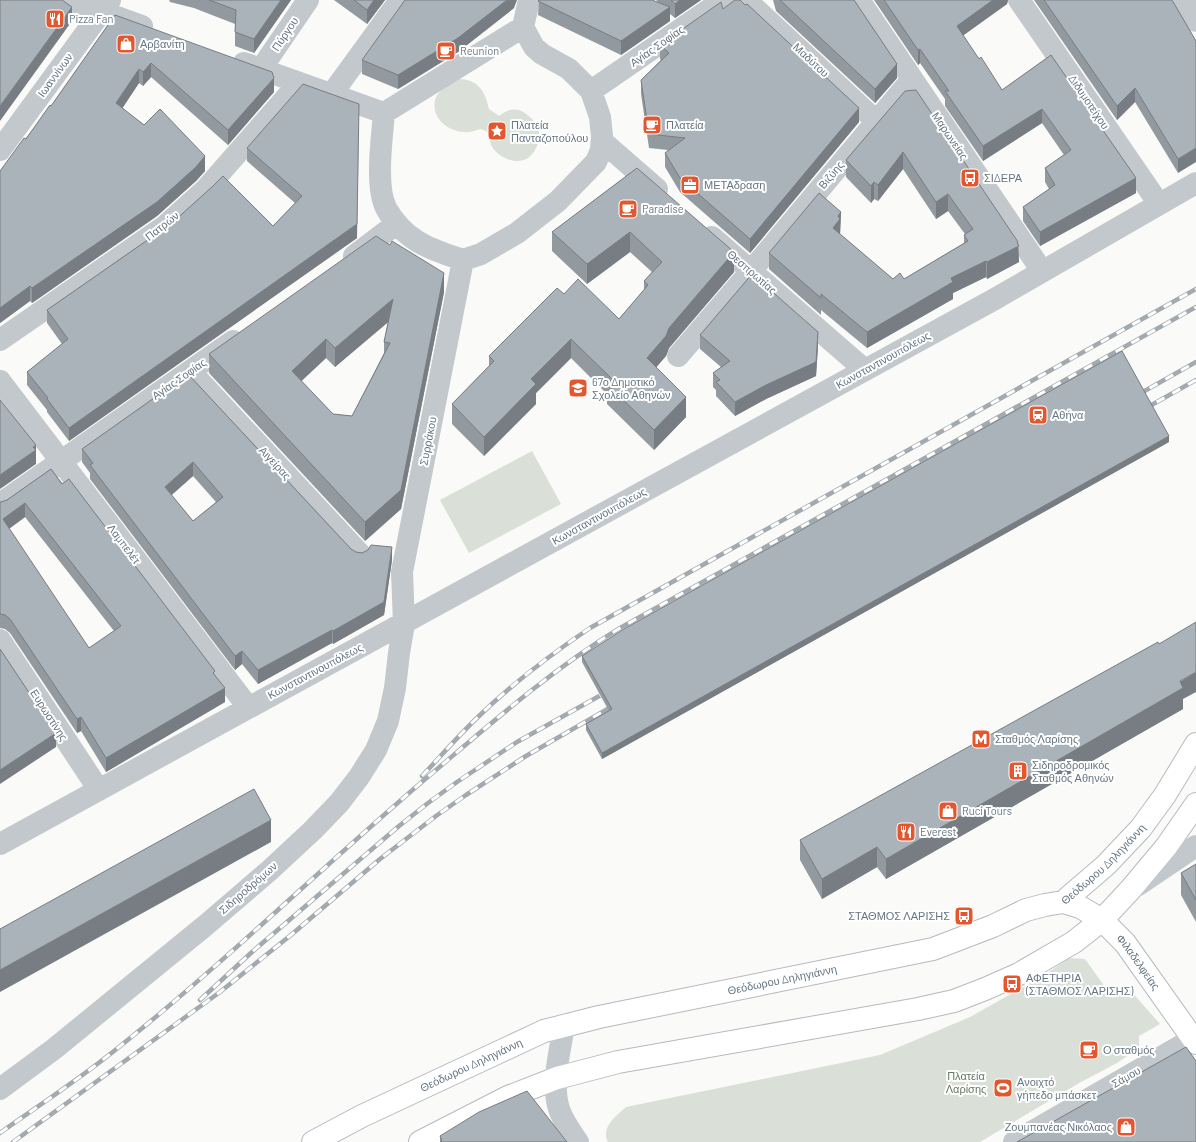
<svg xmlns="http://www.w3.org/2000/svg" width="1196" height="1142" font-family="Barlow,sans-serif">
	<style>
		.green { fill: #dadfd7 }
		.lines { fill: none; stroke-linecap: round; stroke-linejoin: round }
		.major-casing { stroke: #b5babe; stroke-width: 24 }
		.minor { stroke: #c3c8cc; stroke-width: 22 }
		.major { stroke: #fff; stroke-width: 22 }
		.rail-casing { stroke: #a2aab0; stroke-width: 4.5 }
		.rail { stroke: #fff; stroke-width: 3; stroke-dasharray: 9; stroke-linecap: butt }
		.wall { fill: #929a9f; fill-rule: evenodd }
		.shaded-wall { fill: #777d82 }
		.building { fill: #aab3b9; stroke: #777d82; fill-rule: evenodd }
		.labels { text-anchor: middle; stroke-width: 4; stroke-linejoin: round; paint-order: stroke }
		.poi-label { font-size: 11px; fill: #657683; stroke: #fff; text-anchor: start }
		.street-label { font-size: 11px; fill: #657683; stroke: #fff }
		.park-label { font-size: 11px; fill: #687a64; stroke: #fff }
	</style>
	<rect width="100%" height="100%" fill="#fafaf8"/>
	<path class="green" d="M458,79C477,79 485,90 489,109L499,116C507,109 516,107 525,113C530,117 535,121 537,127C542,136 537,152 528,158C516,166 497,157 491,145C490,141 489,136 488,132L481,129C476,130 470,133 465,132C449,132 431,119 435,100C438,90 450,83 458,79Z
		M532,451L561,504L469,553L440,500Z
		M1069,958L1085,959L1113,998L1129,989L1160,1024L1139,1036V1048L1117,1063L1081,1082L980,1142H608C600,1128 617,1115 626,1107L880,1055L970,1017L1043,976Z"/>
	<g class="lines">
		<defs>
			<g id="major">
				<path id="s1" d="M1063,902L1080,907L1102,920L1125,943L1196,1043"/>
				<path id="s2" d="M313,1142L362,1116L544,1031L599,1017L933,949L993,926L1026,910L1045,905L1063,902L1106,865L1141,828L1165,795L1196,744"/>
				<path d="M420,1142L508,1097L557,1078L618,1062L918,1009L954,1001L985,989L1019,974L1074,942L1102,920L1130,890L1166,847L1196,804"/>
			</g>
		</defs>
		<use href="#major" class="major-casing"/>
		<path class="minor" d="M70,0L142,26
			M746,0L876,121
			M859,0L1042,271
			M1019,0L1159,204
			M1184,0L1196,21
			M523,27L529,0
			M244,63L384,113
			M261,69L308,0
			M591,91L723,0
			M331,95L400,0
			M384,113C382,138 375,186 386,208C393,221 405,234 417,241C431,250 448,255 463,260L481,254L517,233L558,201L596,162L601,150L602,136L600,117L591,91L569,69L542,54L534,47L523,27
			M384,113L523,27
			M602,141L657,189
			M0,150L110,0
			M712,237L865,370
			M354,256L396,224
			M0,340L165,226L205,190L299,83
			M678,356L751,271L912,79
			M190,371L360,554
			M0,381L248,707
			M0,504L233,341
			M0,640L99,790
			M0,844L993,300L1196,183
			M1138,885L1196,846
			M564,1025C560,1052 551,1083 559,1109C563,1121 571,1132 578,1142
			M0,1089L54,1049L206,925L270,870L313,830L339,803L359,777L376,750L388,721L395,688L399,653L404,624L402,572L463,260
			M1014,1142L1196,1037"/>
		<use href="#major" class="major"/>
		<defs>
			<path id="rail" d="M1134,397L1196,362
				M1141,411L1196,380
				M422,776C441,756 459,735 479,716C513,683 550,655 590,628L1196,289
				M200,1000L252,952L399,826L428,803L457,782L517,742L610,690
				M0,1133C38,1106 78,1080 114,1051C221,966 319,870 423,781C487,727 548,672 620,628L1196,307
				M13,1142L220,992L291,935L380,859L436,816L466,795L526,756L618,703"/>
		</defs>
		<use href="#rail" class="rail-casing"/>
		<use href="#rail" class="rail"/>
	</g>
	<path class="wall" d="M169,0H291L254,53L235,46V24L194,8L170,2Z
		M334,0H385L367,24Z
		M539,0L658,2L656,0H701L675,18L670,14V21L621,55L538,15Z
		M773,0H854L897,78L875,103L776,11Z
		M874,0H1008L1007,4L963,35L979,59L1002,90L1051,55L1136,193L1040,246L1023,221V207L1049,189L1045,182V168L1064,155L1042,123L983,161L945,106V99L920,63L918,65Z
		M1034,0H1172L1196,41L1178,173L1135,102L1117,120Z
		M514,8L458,52L398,89L362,74V60Z
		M723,9L859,122L750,253L680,192L665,167V153L668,150L649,148L641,94V80L661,60L660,59V45Z
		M115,15L274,92L228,145L151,77L143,86L139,83L122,108L205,171L196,181L157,216L32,303L30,301L0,323V171L51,106Z
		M905,91L1018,245L1019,262L987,279L986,277L953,293V299L867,348L821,310V315L769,269V253L841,212L840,235L893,279H904L964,243V235L965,234L948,211L936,219L903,169L878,201L874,199L871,203L846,177V160Z
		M247,148L357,238L69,441L47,412V410L27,385V372L62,344L47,323V310L172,223L213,186L273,226L295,203L247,161Z
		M637,168L734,272L669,348L666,356L656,367L686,417L654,450L607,404V394L571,358L536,393V404L484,456L452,424V404L489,366V356L564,294L619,319L644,290V281L652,272L630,252L587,284L552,251V232Z
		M390,245L444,292L401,509L365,541L209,373V354ZM388,322L384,342V353L352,416L333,414L301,381L326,358L335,367Z
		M700,335L818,346L816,376L766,399L735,416L716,396V390L713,387V373L721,367L700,349Z
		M188,374L351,549L356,552L392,560L384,615L333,644L332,643L258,684L242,664L235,670L90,479V473L82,462V449ZM193,476L216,502L193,521L171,495Z
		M1169,442L602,759L586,730V724L609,711L582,662V656Z
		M51,469L215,675L225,702L106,772L81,731L77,733L10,633L5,629L0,628V502H1L7,500ZM25,517L114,631L89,648L9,529Z
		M1183,699V709L886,879L877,867L822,899L800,860V840Z
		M1196,864V922L1181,895V873Z
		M440,1136L567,1142H440Z"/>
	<path class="shaded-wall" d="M281,0H291L254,53V39Z
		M374,0H385L367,24V10Z
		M507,0H517L514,8L458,52L398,89V75Z
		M680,0H701L675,18V4Z
		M993,0H1008L1007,4L957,40V26Z
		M72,7V21L0,121V106Z
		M670,7V21L621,55V41Z
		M920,49V63L918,65V50Z
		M151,63V77L143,86V72Z
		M897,64V78L875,103V89Z
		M139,69V83L116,118V103Z
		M274,78V92L228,145V130Z
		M1135,88V102L1117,120V106Z
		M859,108V122L750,253V239Z
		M1042,109V123L983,161V146Z
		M359,117L357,238L69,441V428L357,224Z
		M1196,148V162L1178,173V159Z
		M903,152V169L878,201V185Z
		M205,156V171L196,181L157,216L32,303V288Z
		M1136,178V193L1040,246V232Z
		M874,182V199L871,203V186Z
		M948,194V211L936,219V202Z
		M841,212L840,235L833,228L838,216Z
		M630,232V252L587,284V264Z
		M1018,242L1019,262L987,279V262Z
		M734,252V272L669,348L666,356L647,378V358L669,328Z
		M986,261V277L953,293V299L867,348V332L951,278Z
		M444,273V292L401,509L365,541V522Z
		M30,286V301L0,323V308Z
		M393,299V318L335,367V348Z
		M818,332V346L816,376L766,399L735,416V402Z
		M326,339V358L292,390V371Z
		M571,339V358L536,393V404L484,456V437L531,379Z
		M686,397V417L654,450V430Z
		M1169,436V442L602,759V753Z
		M36,445V464L0,489V475Z
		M193,462V476L165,501V487Z
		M25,503V517L3,533V519Z
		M392,547V560L384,615L333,644V631Z
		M332,630V643L258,684V670Z
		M242,651V664L235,670V656Z
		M1196,672V692L1183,699V709L886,879V859Z
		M225,688V702L106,772V758Z
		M81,717V731L77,733V719Z
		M56,733V747L0,784V770Z
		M271,820V842L0,992V970Z
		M877,847V867L822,899V879Z"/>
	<path class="building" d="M0,0H62L72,7L0,106Z
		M209,0H281L254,39L235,32L236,10Z
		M354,0H374L367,10Z
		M405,0H507L458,38L398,75L362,60Z
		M539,0H652L670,7L621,41L538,1Z
		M671,0H680L675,4Z
		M735,0H740L745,5L747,4L859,108L750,239L680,178L665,153L685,138L649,134L641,80L669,53L660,45L721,2L723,9Z
		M780,0H854L897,64L875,89Z
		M884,0H993L957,26L979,59L981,57L1002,90L1051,55L1136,178L1040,232L1023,207L1055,185L1045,168L1071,150L1042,109L983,146L945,91H949L920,49L918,50Z
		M1044,0H1172L1196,41V148L1178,159L1135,88L1117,106Z
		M115,15L272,72L274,78L228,130L151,63L143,72L139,69L116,103L144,125L160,109L205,156L196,167L157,202L32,288L30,286L0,308V171L24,138L26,139L50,105L51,106Z
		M303,84L359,104L357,224L69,428L47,399L48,398L27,372L68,339L47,310L172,223L213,186L223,176L273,226L302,196L247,148Z
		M916,90L1018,242L1017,243L1019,246L987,262L986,261L951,278L953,282L867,332L821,294V298L769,253L819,193L841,212L838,216L840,219L833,228L893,279L900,273L904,279L968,241L964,235L973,229L948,194L936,202L903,152L878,185L874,182L871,186L846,160L905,91Z
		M637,168L734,252L669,328L666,336L647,358L686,397L654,430L607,384L612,379L571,339L531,379L536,384L484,437L452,404L494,361L489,356L557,288L564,294L578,279L619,319L648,285L644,281L662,262L630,232L587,264L552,232Z
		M376,236L390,245L392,241L444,273L401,490L365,522L209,354ZM393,299L384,342L390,343L352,416L333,414L292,371L326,339L335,348Z
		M752,274L818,332L816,362L766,385L735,402L716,382L720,380L713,373L730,361L700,335Z
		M1122,351L1169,436L602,753L586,724L612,709L582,656L624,629Z
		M188,374L351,549L356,552L362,553L368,550L371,545L392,547L384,602L333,631L332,630L258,670L242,651L235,656L90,465L93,463L82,449ZM193,462L223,497L193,521L165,487Z
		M0,400L36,445L33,447L36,450L0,475Z
		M51,469L62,484L69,479L215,671L213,673L225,688L106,758L81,717L77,719L10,619L5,615L0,614V502H1L7,500ZM25,503L121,626L89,648L3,519Z
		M1196,622V672L1180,681L1183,688L886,859L877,847L822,879L800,840L1158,642L1159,644Z
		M0,649L56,733L0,770Z
		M254,789L271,820L0,970V929Z
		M1196,864V900L1181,873Z
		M1186,1047L1196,1061V1142H1017Z
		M527,1091L567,1142H440L442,1140L440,1136L479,1112Z"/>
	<defs>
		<symbol id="restaurant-square" viewBox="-11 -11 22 22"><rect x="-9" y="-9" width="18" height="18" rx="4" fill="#e4572e" stroke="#fff"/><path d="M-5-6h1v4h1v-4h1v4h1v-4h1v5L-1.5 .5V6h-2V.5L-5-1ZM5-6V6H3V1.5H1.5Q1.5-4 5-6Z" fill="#fff"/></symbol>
		<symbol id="shop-square" viewBox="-11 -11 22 22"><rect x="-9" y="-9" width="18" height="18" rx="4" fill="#e4572e" stroke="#fff"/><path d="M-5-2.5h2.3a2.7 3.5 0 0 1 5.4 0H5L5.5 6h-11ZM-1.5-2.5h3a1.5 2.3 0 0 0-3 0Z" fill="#fff"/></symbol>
		<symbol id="cafe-square" viewBox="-11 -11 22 22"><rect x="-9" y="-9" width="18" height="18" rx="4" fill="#e4572e" stroke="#fff"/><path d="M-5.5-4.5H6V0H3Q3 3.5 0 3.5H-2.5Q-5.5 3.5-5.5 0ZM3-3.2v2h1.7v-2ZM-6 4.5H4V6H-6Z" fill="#fff"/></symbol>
		<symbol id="sight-square" viewBox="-11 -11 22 22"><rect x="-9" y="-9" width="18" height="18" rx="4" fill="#e4572e" stroke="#fff"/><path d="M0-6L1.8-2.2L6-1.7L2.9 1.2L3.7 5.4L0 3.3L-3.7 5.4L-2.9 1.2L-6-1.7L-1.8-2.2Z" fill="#fff"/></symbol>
		<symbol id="bus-square" viewBox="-11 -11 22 22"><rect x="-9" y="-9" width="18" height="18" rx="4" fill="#e4572e" stroke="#fff"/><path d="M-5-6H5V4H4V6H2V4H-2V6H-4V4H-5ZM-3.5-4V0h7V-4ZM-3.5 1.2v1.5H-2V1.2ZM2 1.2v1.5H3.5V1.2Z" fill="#fff"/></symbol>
		<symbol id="office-square" viewBox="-11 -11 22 22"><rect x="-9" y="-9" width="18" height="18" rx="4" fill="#e4572e" stroke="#fff"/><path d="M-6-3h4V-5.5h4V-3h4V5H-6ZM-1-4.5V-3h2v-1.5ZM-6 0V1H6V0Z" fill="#fff"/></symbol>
		<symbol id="school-square" viewBox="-11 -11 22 22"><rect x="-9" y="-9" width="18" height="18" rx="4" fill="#e4572e" stroke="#fff"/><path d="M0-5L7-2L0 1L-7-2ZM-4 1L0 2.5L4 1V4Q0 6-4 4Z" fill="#fff"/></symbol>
		<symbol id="station-square" viewBox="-11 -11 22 22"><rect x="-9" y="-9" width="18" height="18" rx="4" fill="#e4572e" stroke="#fff"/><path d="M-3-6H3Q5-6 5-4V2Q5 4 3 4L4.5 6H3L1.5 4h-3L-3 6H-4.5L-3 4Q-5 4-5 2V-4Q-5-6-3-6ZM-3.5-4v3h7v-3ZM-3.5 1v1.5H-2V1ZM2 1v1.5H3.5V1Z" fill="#fff"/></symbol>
		<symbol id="metro-square" viewBox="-11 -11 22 22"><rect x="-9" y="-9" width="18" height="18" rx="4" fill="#e4572e" stroke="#fff"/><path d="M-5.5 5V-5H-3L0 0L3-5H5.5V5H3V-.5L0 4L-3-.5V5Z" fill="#fff"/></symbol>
		<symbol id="building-square" viewBox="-11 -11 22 22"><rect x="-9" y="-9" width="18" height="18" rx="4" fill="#e4572e" stroke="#fff"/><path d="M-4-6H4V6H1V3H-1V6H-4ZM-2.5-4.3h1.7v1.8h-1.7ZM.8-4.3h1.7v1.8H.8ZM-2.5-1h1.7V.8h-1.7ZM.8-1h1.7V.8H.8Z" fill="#fff"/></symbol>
		<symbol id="stadium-square" viewBox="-11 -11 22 22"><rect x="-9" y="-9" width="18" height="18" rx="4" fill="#e4572e" stroke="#fff"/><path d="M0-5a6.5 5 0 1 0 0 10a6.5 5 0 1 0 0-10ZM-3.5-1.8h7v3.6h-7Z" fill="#fff"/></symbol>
	</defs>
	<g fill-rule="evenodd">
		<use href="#restaurant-square" x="44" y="8" width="22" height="22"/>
		<use href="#shop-square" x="115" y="33" width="22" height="22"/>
		<use href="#cafe-square" x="435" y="40" width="22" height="22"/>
		<use href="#cafe-square" x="641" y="114" width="22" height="22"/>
		<use href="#sight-square" x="486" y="120" width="22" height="22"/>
		<use href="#bus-square" x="959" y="167" width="22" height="22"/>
		<use href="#office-square" x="679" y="174" width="22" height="22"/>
		<use href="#cafe-square" x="617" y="198" width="22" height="22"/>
		<use href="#school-square" x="567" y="377" width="22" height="22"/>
		<use href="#station-square" x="1027" y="404" width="22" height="22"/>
		<use href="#metro-square" x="970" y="728" width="22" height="22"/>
		<use href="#building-square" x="1007" y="760" width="22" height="22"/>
		<use href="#shop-square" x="937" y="800" width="22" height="22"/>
		<use href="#restaurant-square" x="895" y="821" width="22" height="22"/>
		<use href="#bus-square" x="953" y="905" width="22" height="22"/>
		<use href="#bus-square" x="1001" y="973" width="22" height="22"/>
		<use href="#cafe-square" x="1078" y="1039" width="22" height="22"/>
		<use href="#stadium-square" x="992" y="1077" width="22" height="22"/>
		<use href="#shop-square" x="1115" y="1116" width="22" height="22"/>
	</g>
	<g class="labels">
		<g class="poi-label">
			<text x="69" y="23">Pizza Fan</text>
			<text x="140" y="48">Αρβανίτη</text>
			<text x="460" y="55">Reunion</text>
			<text x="511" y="129">Πλατεία<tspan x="511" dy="13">Πανταζοπούλου</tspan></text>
			<text x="666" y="129">Πλατεία</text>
			<text x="984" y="182">ΣΙΔΕΡΑ</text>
			<text x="704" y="189">ΜΕΤΑδραση</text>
			<text x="642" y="213">Paradise</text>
			<text x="592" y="386">67ο Δημοτικό<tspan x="592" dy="13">Σχολείο Αθηνών</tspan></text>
			<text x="1052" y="419">Αθήνα</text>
			<text x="995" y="743">Σταθμός Λαρίσης</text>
			<text x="1032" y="769">Σιδηροδρομικός<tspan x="1032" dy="13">Σταθμός Αθηνών</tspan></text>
			<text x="962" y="815">Ruci Tours</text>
			<text x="920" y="836">Everest</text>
			<text x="950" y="920" text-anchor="end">ΣΤΑΘΜΟΣ ΛΑΡΙΣΗΣ</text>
			<text x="1026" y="982">ΑΦΕΤΗΡΙΑ<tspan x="1026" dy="13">(ΣΤΑΘΜΟΣ ΛΑΡΙΣΗΣ)</tspan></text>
			<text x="1103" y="1054">Ο σταθμός</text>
			<text x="1017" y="1086">Ανοιχτό<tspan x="1017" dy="13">γήπεδο μπάσκετ</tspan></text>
			<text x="1112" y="1131" text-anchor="end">Ζουμπανέας Νικόλαος</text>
		</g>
		<g class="street-label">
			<text transform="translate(285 34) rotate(-56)" y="4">Πύργου</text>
			<text transform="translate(657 46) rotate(-35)" y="4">Αγίας Σοφίας</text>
			<text transform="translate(811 60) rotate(43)" y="4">Μαδύτου</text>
			<text transform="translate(55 75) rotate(-54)" y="4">Ιωαννίνων</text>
			<text transform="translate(1089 102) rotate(56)" y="4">Διδυμοτείχου</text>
			<text transform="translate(950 136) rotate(56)" y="4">Μαρωνείας</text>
			<text transform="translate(831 175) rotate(-50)" y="4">Βιζύης</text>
			<text transform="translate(162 226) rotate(-38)" y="4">Πατρών</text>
			<text transform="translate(752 272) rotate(41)" y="4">Θεσπρωτίας</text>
			<text transform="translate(883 360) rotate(-29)" y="4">Κωνσταντινουπόλεως</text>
			<text transform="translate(179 379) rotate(-35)" y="4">Αγίας Σοφίας</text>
			<text transform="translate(428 441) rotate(-79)" y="4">Συρράκου</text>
			<text transform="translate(275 463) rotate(47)" y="4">Αιγείρας</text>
			<text transform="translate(599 516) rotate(-29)" y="4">Κωνσταντινουπόλεως</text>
			<text transform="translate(124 544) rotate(53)" y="4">Λαμπελέτ</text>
			<text transform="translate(315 671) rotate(-28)" y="4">Κωνσταντινουπόλεως</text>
			<text transform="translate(49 715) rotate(57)" y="4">Ευρωστίνης</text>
			<text dy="4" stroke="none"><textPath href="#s2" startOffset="848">Θεόδωρου Δηληγιάννη</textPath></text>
			<text transform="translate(248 888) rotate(-41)" y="4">Σιδηροδρόμων</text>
			<text dy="4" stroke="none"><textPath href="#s1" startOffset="99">Φιλαδελφείας</textPath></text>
			<text dy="4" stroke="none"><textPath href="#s2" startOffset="500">Θεόδωρου Δηληγιάννη</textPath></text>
			<text dy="4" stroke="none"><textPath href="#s2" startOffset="176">Θεόδωρου Δηληγιάννη</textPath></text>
			<text transform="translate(1126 1077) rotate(-30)" y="4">Σάμου</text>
		</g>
		<g class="park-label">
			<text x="966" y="1080">Πλατεία<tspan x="966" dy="13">Λαρίσης</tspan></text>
		</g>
	</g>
</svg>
